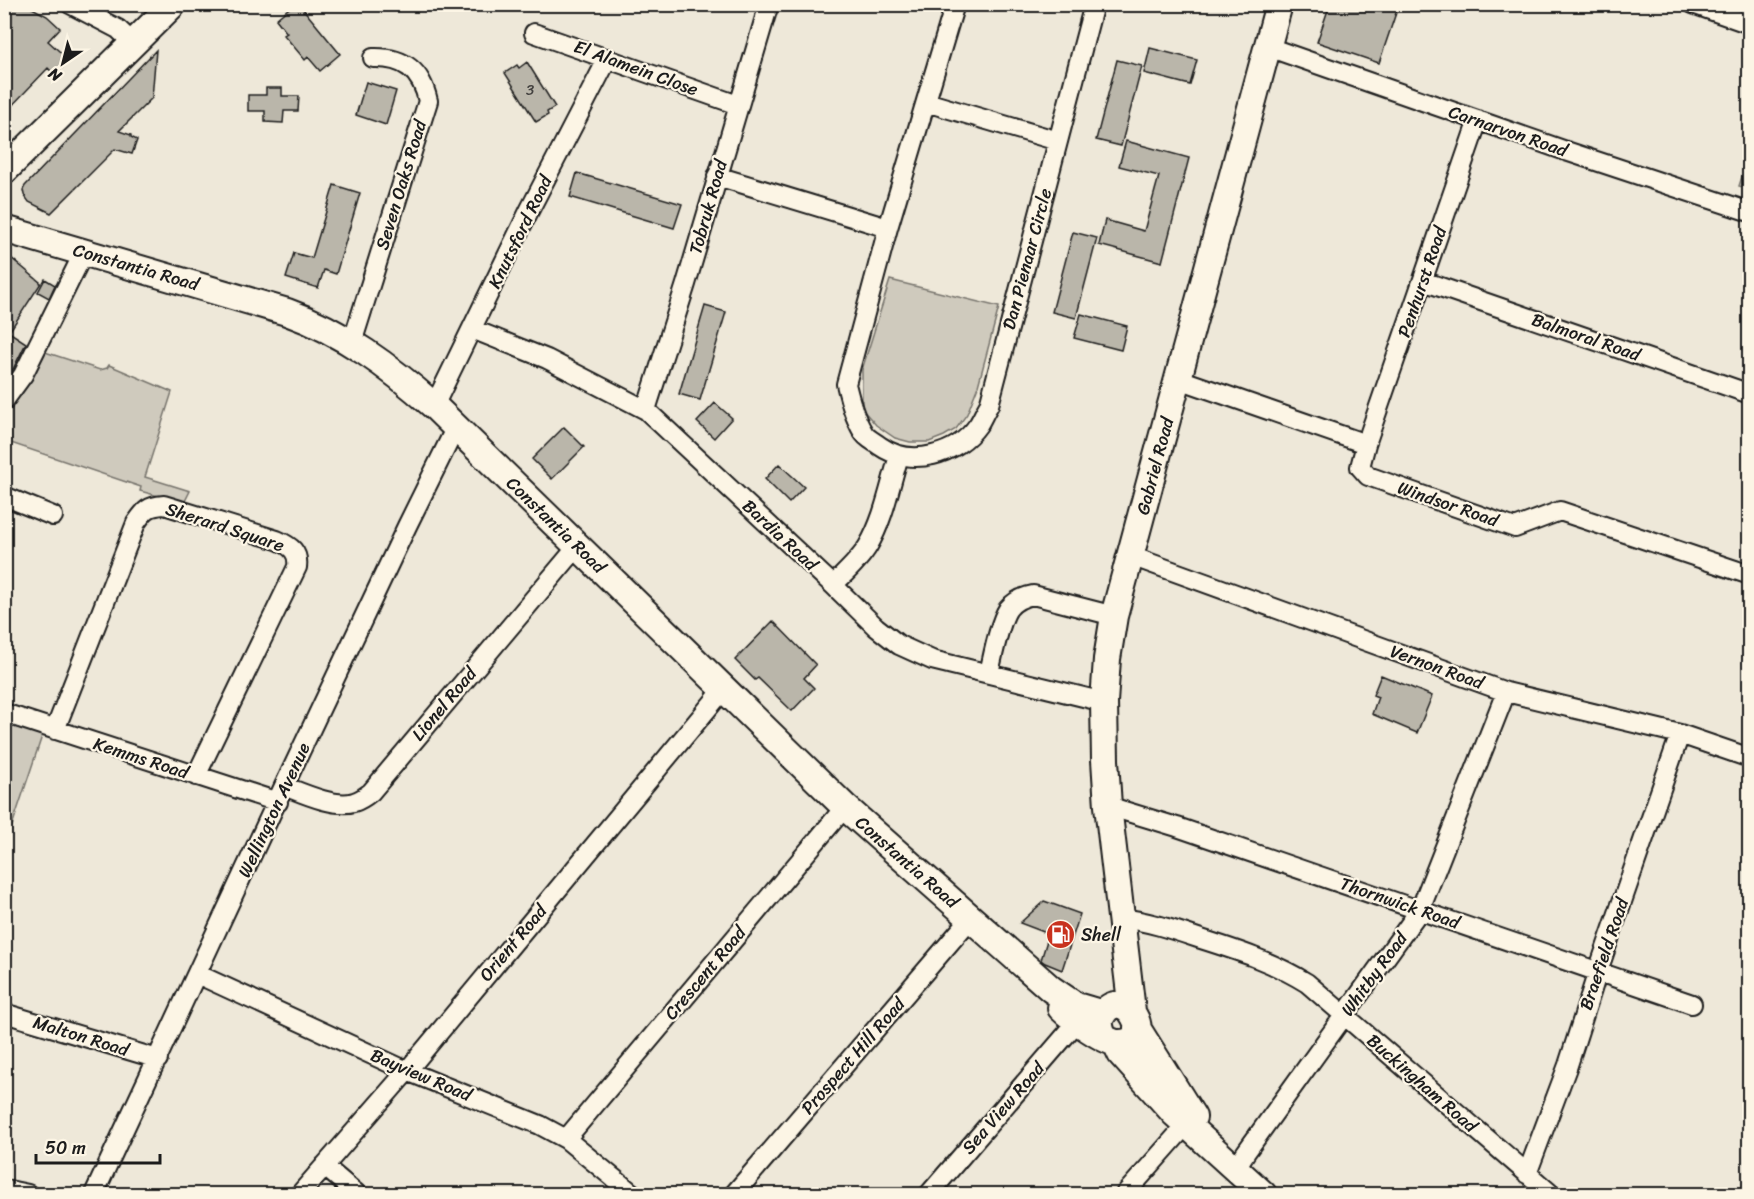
<svg xmlns="http://www.w3.org/2000/svg" width="1754" height="1199" font-family="Sriracha,sans-serif">
	<style>
		.green { fill: #cfcabd; stroke: #76736c; stroke-width: 1.5 }
		.building { fill: #bab6aa; stroke: #1c1c1c; stroke-width: 1.5 }
		.lines { fill: none; stroke-linecap: round; stroke-linejoin: round }
		.street-casing { stroke: #1c1c1c; stroke-width: 22 }
		.secondary-casing { stroke: #1c1c1c; stroke-width: 30 }
		.street { stroke: #fcf5e5; stroke-width: 18 }
		.secondary { stroke: #fcf5e5; stroke-width: 26 }
		.labels { text-anchor: middle; stroke-width: 4.5; stroke-linejoin: round; paint-order: stroke }
		.number-label { font-size: 15px; fill: #444240 }
		.street-label { font-size: 18px; fill: #1c1c1c; stroke: #fcf5e5 }
		.poi-label { font-size: 18px; fill: #1c1c1c; stroke: #fcf5e5; text-anchor: start }
	</style>
	<rect width="100%" height="100%" fill="#eee8d9"/>
	<filter id="ink" filterUnits="userSpaceOnUse"><feTurbulence type="fractalNoise" baseFrequency=".0167" numOctaves="2"/><feDisplacementMap in="SourceGraphic" scale="12" xChannelSelector="R" yChannelSelector="G"/><feConvolveMatrix kernelMatrix="1 2 1 2 8 2 1 2 1" color-interpolation-filters="sRGB"/></filter>
	<g filter="url(#ink)">
		<path class="green" d="M1749,155V189L1739,186Z
			M890,280L999,307L978,386L967,414L956,429L944,436L929,442H910L895,438L876,425L862,409V370Z
			M45,352L100,370L107,368L109,365L172,392L145,477L190,491L184,503L140,491L141,487L5,441V413L29,379Z
			M5,720L43,733L5,847Z"/>
		<path class="building" d="M4,4H25L47,16L60,28L48,41L69,60L55,75L48,68L4,114Z
			M294,4H299L340,54L320,71L308,57L305,60L284,35L287,33L276,19Z
			M1330,4H1399L1379,63L1317,42Z
			M1150,48L1197,60L1190,85L1144,73Z
			M156,50L152,98L119,131L131,135V137L137,140L132,154L115,149L51,213L29,202L24,195L23,190L25,186Z
			M1117,60L1142,66L1121,146L1096,140Z
			M527,62L555,107L547,112L548,115L536,122L505,73L517,65L519,68Z
			M366,82L396,91L386,125L356,115Z
			M266,88H282V96H299L298,111H284L283,123L265,122V111H248V95H266Z
			M1126,141L1189,158L1162,262L1099,245L1105,220L1144,231L1159,176L1119,166Z
			M577,173L682,204L674,228L570,197Z
			M334,185L360,193L336,274L324,270L318,288L286,278L294,253L312,258Z
			M1073,232L1097,238L1076,318L1052,312Z
			M4,252L41,283L9,332L26,343L13,369L4,381Z
			M45,279L55,285L49,298L38,292Z
			M705,306L726,312L700,400L679,394Z
			M1081,314L1127,326L1121,350L1074,338Z
			M715,403L732,418L714,438L697,422Z
			M564,427L584,447L552,479L532,459Z
			M779,464L804,487L789,503L765,479Z
			M773,621L816,665L804,678L814,688L792,711L758,678L755,680L735,660Z
			M1381,675L1432,696L1417,733L1372,714L1378,697L1373,695Z
			M1044,901L1080,914L1062,970L1045,963L1041,960L1049,934L1020,923Z"/>
		<g class="lines">
			<defs>
				<path id="street" d="M70,4L118,29L134,44
					M955,4L888,228L846,384C850,400 854,417 863,432C866,438 875,442 880,446C911,468 957,455 978,425C982,419 985,411 989,405L1094,4
					M1693,4L1750,24
					M534,33L738,105
					M1268,47L1566,151L1750,212
					M926,102L1058,141
					M717,176L888,228
					M1423,281L1750,394
					M472,329L547,359L646,410L833,585L876,627L899,645L932,660L1104,702
					M352,343L428,101C421,70 404,57 373,58
					M1179,379L1366,444L1360,467L1368,476L1515,528L1560,511L1750,575
					M4,401L23,375L84,252
					M434,406L529,211L608,58
					M646,410L686,284L769,4
					M1366,444L1478,120
					M4,496L53,516
					M1131,556L1506,692L1680,734L1750,758
					M833,585C845,573 859,561 868,546C884,519 890,485 899,456
					M989,673C993,656 999,623 1008,609C1014,601 1023,597 1033,595L1114,616
					M4,713L278,802
					M55,730L136,523C145,510 148,506 164,505L277,540C291,546 299,552 297,567L196,776
					M284,786C302,793 335,808 354,802C361,800 366,796 371,792L578,546
					M1108,806L1177,827L1692,1004
					M1120,918C1148,921 1174,930 1201,939C1239,951 1273,962 1307,983L1551,1194
					M197,974L407,1071L540,1125L566,1139L633,1194
					M4,1013L158,1059
					M566,1139L845,807
					M324,1166L357,1194
					M1235,1169L1246,1152L1420,910L1506,692
					M1527,1174L1568,1065L1598,971L1680,734
					M4,1189L28,1194
					M94,1194L284,786L407,526L456,427
					M300,1194L407,1071L724,689
					M734,1194L971,918
					M929,1194L1077,1022
					M1125,1194L1186,1125"/>
				<path id="secondary" d="M4,171L173,4
					M4,229L287,312C343,332 390,367 434,406L845,807L1051,989L1076,1006L1103,1014
					M1061,1008C1070,1017 1107,1044 1119,1043C1159,1043 1125,981 1102,1015C1098,1022 1100,1030 1104,1037
					M1132,1011L1108,806L1105,760L1104,702L1107,659L1114,616L1279,4
					M1137,1028L1193,1117
					M1116,1043L1121,1054L1175,1114L1263,1194"/>
			</defs>
			<use href="#street" class="street-casing"/>
			<use href="#secondary" class="secondary-casing"/>
			<use href="#street" class="street"/>
			<use href="#secondary" class="secondary"/>
		</g>
	</g>
	<defs>
		<symbol id="fuel-disc" viewBox="-11 -11 22 22"><circle r="9.5" fill="#c8321e" stroke="#fcf5e5"/><path d="M-5.5-6h7V0h2V4h1.3V-2.5L3-4.5l.8-.8L6-3V5H2.5V1h-1V6h-7ZM-4.2-4.7v3.2H.2V-4.7Z" fill="#fff"/></symbol>
	</defs>
	<g fill-rule="evenodd">
		<use href="#fuel-disc" x="1044" y="918" width="33" height="33"/>
	</g>
	<g class="labels">
		<g class="number-label">
			<text x="530" y="95">3</text>
		</g>
		<g class="street-label">
			<text transform="translate(636 68) rotate(20)" y="6">El Alamein Close</text>
			<text transform="translate(1508 131) rotate(19)" y="6">Carnarvon Road</text>
			<text transform="translate(401 185) rotate(-73)" y="6">Seven Oaks Road</text>
			<text transform="translate(708 207) rotate(-74)" y="6">Tobruk Road</text>
			<text transform="translate(520 232) rotate(-64)" y="6">Knutsford Road</text>
			<text transform="translate(1027 259) rotate(-75)" y="6">Dan Pienaar Circle</text>
			<text transform="translate(136 267) rotate(16)" y="6">Constantia Road</text>
			<text transform="translate(1422 282) rotate(-71)" y="6">Penhurst Road</text>
			<text transform="translate(1586 337) rotate(19)" y="6">Balmoral Road</text>
			<text transform="translate(1155 466) rotate(-75)" y="6">Gabriel Road</text>
			<text transform="translate(1448 504) rotate(19)" y="6">Windsor Road</text>
			<text transform="translate(556 525) rotate(44)" y="6">Constantia Road</text>
			<text transform="translate(225 527) rotate(18)" y="6">Sherard Square</text>
			<text transform="translate(780 535) rotate(43)" y="6">Bardia Road</text>
			<text transform="translate(1437 667) rotate(20)" y="6">Vernon Road</text>
			<text transform="translate(444 704) rotate(-50)" y="6">Lionel Road</text>
			<text transform="translate(141 758) rotate(18)" y="6">Kemms Road</text>
			<text transform="translate(274 810) rotate(-65)" y="6">Wellington Avenue</text>
			<text transform="translate(907 862) rotate(41)" y="6">Constantia Road</text>
			<text transform="translate(1400 903) rotate(19)" y="6">Thornwick Road</text>
			<text transform="translate(513 943) rotate(-50)" y="6">Orient Road</text>
			<text transform="translate(1604 954) rotate(-71)" y="6">Braefield Road</text>
			<text transform="translate(705 973) rotate(-50)" y="6">Crescent Road</text>
			<text transform="translate(1374 974) rotate(-54)" y="6">Whitby Road</text>
			<text transform="translate(81 1036) rotate(17)" y="6">Malton Road</text>
			<text transform="translate(853 1056) rotate(-49)" y="6">Prospect Hill Road</text>
			<text transform="translate(421 1075) rotate(23)" y="6">Bayview Road</text>
			<text transform="translate(1422 1083) rotate(41)" y="6">Buckingham Road</text>
			<text transform="translate(1003 1108) rotate(-49)" y="6">Sea View Road</text>
		</g>
		<g class="poi-label">
			<text x="1081" y="941">Shell</text>
		</g>
	</g>
	<rect width="1754" height="1199" fill="none" stroke="#fcf5e5" stroke-width="24"/>
	<rect x="12" y="12" width="1730" height="1175" fill="none" stroke="#1c1c1c" stroke-width="2" filter="url(#ink)"/>
	<g transform="translate(63 63) rotate(215)" stroke="#fcf5e5" stroke-width="4.5" paint-order="stroke">
	<path d="M0-4.5L10 22L0 15L-10 22Z" fill="#1c1c1c"/>
	<text y="-9" font-size="16" font-weight="bold" text-anchor="middle" fill="#1c1c1c">N</text>
	</g>
	<path d="M36 1154v9h124v-9" fill="none" stroke="#1c1c1c" stroke-width="3"/>
	<text x="45" y="1154" font-size="18" fill="#1c1c1c" stroke="#fcf5e5" stroke-width="4.5" paint-order="stroke">50 m</text>
</svg>
